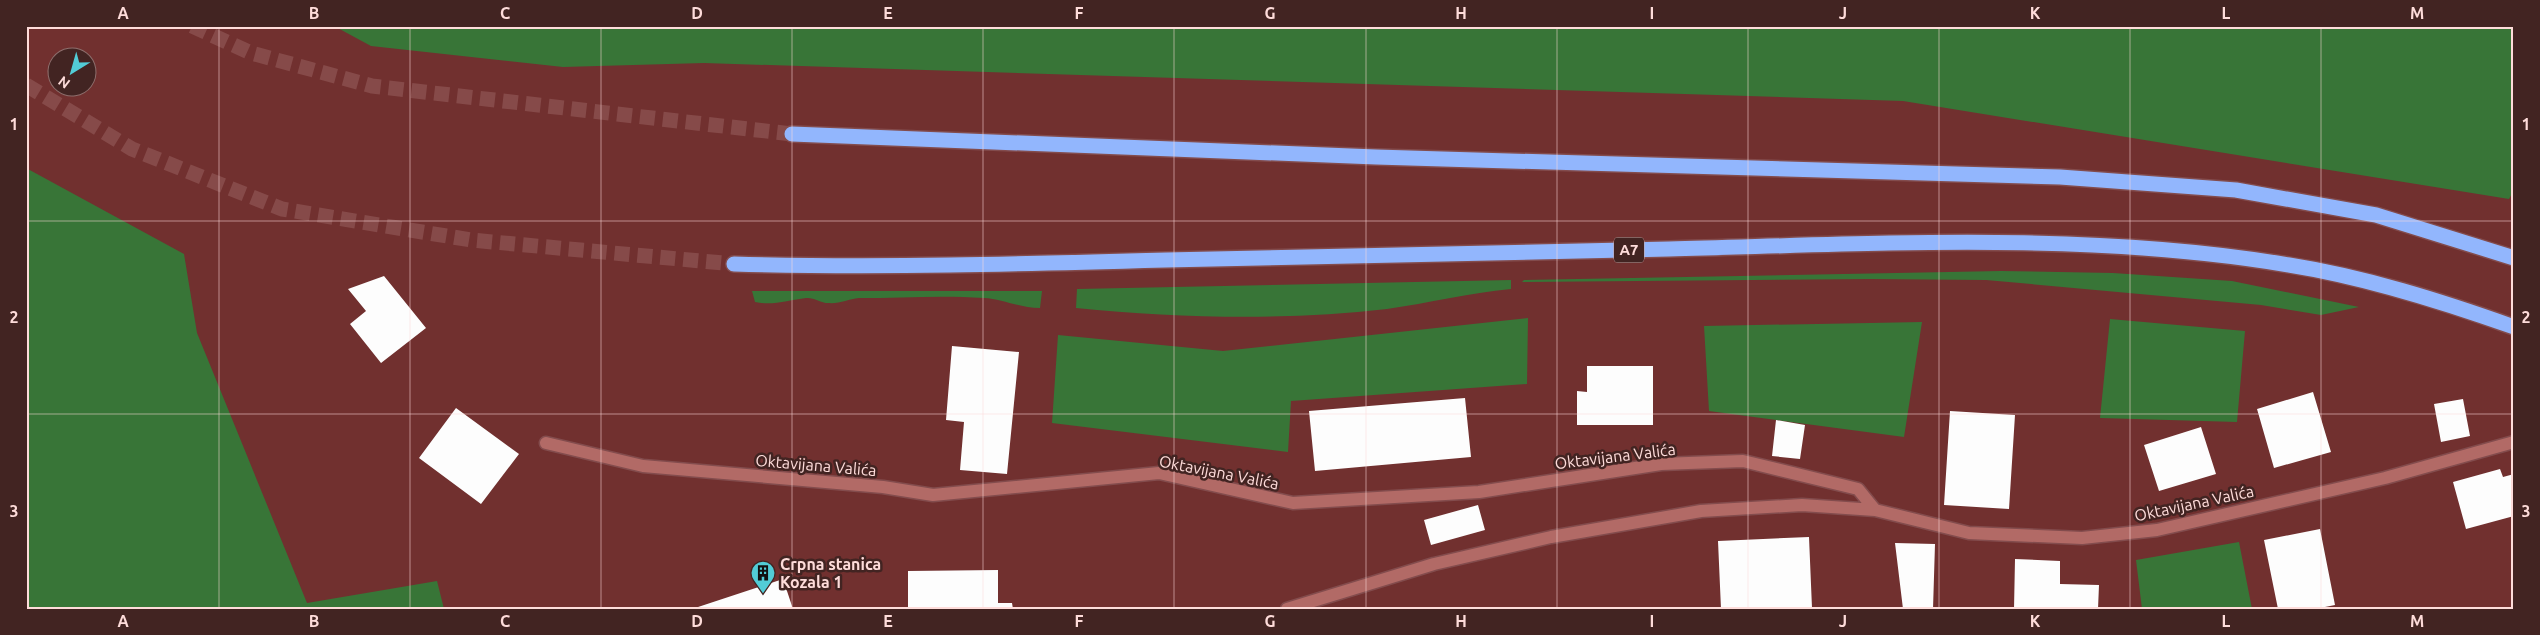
<svg xmlns="http://www.w3.org/2000/svg" width="2540" height="635" font-family="Ubuntu,sans-serif">
	<style>
		.green { fill: #387537 }
		.building { fill: #fdfdfd }
		.lines { fill: none; stroke-linecap: round; stroke-linejoin: round }
		.highway-tunnel { stroke: #864a49; stroke-width: 15; stroke-dasharray: 15 8; stroke-linecap: butt }
		.minor-casing { stroke: #834c4d; stroke-width: 15 }
		.highway-casing { stroke: #834c4d; stroke-width: 18 }
		.minor { stroke: #b26a66; stroke-width: 12 }
		.highway { stroke: #92b6fd; stroke-width: 15 }
		.grid { fill: none; stroke: #fedcda; stroke-width: 1; stroke-opacity: 0.55 }
		.labels { text-anchor: middle; stroke-width: 5; stroke-linejoin: round; paint-order: stroke }
		.shield { fill: #422422; stroke: #c6a5a3; stroke-width: 1 }
		.shield-label { font-size: 15px; font-weight: bold; fill: #fedcda }
		.street-label { font-size: 16px; fill: #fedcda; stroke: #422422 }
		.poi-label { font-size: 16px; font-weight: bold; fill: #fedcda; stroke: #422422; text-anchor: start }
		.neatline { fill: none; stroke: #fedcda; stroke-width: 2 }
		.grid-label { font-size: 16px; text-anchor: middle; font-weight: bold; fill: #fedcda }
	</style>
	<rect width="100%" height="100%" fill="#71302f"/>
	<path class="green" d="M334,26H2514V190L2509,199L1903,101L704,63L563,67L371,46Z
		M26,168L184,254L197,333L307,603L437,581L444,609H26Z
		M2001,271L2113,273L2232,281L2359,307L2321,315L2261,305L1986,280L1870,279L1522,282L1524,280Z
		M1511,280V289C1469,293 1429,303 1387,309C1284,321 1179,318 1076,308L1077,289Z
		M752,291H1042L1040,308C1019,308 1003,299 984,298C942,295 901,298 859,298C848,299 840,304 828,303C821,303 813,297 806,298C789,300 772,306 755,302Z
		M1528,318L1527,384L1291,401L1288,452L1052,423L1058,335L1223,351Z
		M2110,319L2245,331L2237,422L2100,418Z
		M1922,322L1904,437L1709,411L1704,326Z
		M2239,542L2252,609H2142L2136,560Z"/>
	<path class="building" d="M384,276L426,328L381,363L350,324L366,311L348,289Z
		M952,346L1019,352L1007,474L960,470L964,422L946,420Z
		M1587,366H1653V425H1577V391L1587,392Z
		M2313,392L2331,452L2274,468L2257,409Z
		M1465,398L1471,457L1315,471L1309,411Z
		M2463,399L2470,436L2441,442L2434,404Z
		M456,408L519,454L481,504L419,458Z
		M1950,411L2015,415L2009,509L1944,505Z
		M1776,420L1805,425L1800,459L1772,456Z
		M2201,427L2216,474L2159,491L2144,445Z
		M2500,469L2503,477L2514,474V516L2466,529L2453,482Z
		M1478,505L1485,530L1431,545L1424,520Z
		M2320,529L2335,605L2315,609H2278L2264,540Z
		M1809,537L1812,608L1721,609L1718,541Z
		M1895,543L1935,544L1933,609H1903Z
		M2015,559L2060,561V584L2099,585L2098,609H2014Z
		M998,570V603H1012L1013,609H908V571Z
		M783,579L793,609H695V608Z"/>
	<g class="lines">
		<path class="highway-tunnel" d="M192,26L251,53L372,86L792,134
			M26,85L132,149L282,209L471,240L734,264"/>
		<defs>
			<path id="minor" d="M546,443L643,466L883,487L933,495L1159,473L1293,503L1479,492L1661,464L1743,461L1858,489L1875,510
				M1287,609L1434,564L1551,537L1701,511L1802,505L1875,510L1969,533L2082,538L2157,530L2385,478L2514,442"/>
			<path id="highway" d="M792,134L1376,157L2060,177L2236,190L2376,215L2514,258
				M734,264C878,268 1022,264 1166,260C1334,256 1502,253 1669,249C1872,244 2088,231 2289,265C2365,277 2441,301 2514,327"/>
		</defs>
		<use href="#minor" class="minor-casing"/>
		<use href="#highway" class="highway-casing"/>
		<use href="#minor" class="minor"/>
		<use href="#highway" class="highway"/>
	</g>
	<path class="grid" d="M219,26V609M410,26V609M601,26V609M792,26V609M983,26V609M1174,26V609M1366,26V609M1557,26V609M1748,26V609M1939,26V609M2130,26V609M2321,26V609M26,221H2514M26,414H2514"/>
	<defs>
		<symbol id="building-pin" viewBox="-11 -11 22 30"><path d="M0 17L-7.5 6A9.5 9.5 0 1 1 7.5 6Z" fill="#52ccd6" stroke="#422422"/><path d="M-4-6H4V6H1V3H-1V6H-4ZM-2.5-4.3h1.7v1.8h-1.7ZM.8-4.3h1.7v1.8H.8ZM-2.5-1h1.7V.8h-1.7ZM.8-1h1.7V.8H.8Z" fill="#111"/></symbol>
	</defs>
	<g fill-rule="evenodd">
		<use href="#building-pin" x="749" y="559" width="28" height="38"/>
	</g>
	<g class="labels">
		<rect class="shield" x="1614" y="237.5" width="30" height="25" rx="4"/>
		<g class="shield-label">
			<text x="1629" y="255">A7</text>
		</g>
		<g class="street-label">
			<text transform="translate(1615 456) rotate(-7)" y="6">Oktavijana Valića</text>
			<text transform="translate(816 465) rotate(5)" y="6">Oktavijana Valića</text>
			<text transform="translate(1219 472) rotate(11)" y="6">Oktavijana Valića</text>
			<text transform="translate(2194 503) rotate(-12)" y="6">Oktavijana Valića</text>
		</g>
		<g class="poi-label">
			<text x="780" y="570">Crpna stanica<tspan x="780" dy="18">Kozala 1</tspan></text>
		</g>
	</g>
	<rect width="2540" height="635" fill="none" stroke="#422422" stroke-width="55"/>
	<g transform="translate(72 72) rotate(217)"><circle r="24" fill="#422422" stroke="#8d6e6c"/>
	<path d="M0-4L9 19L0 12L-9 19Z" fill="#52ccd6"/>
	<text y="-8" font-size="14" font-weight="bold" text-anchor="middle" fill="#fedcda">N</text>
	</g>
	<rect x="28" y="28" width="2484" height="580" class="neatline"/>
	<g class="grid-label">
		<text x="123" y="19">A</text>
		<text x="314" y="19">B</text>
		<text x="505" y="19">C</text>
		<text x="697" y="19">D</text>
		<text x="888" y="19">E</text>
		<text x="1079" y="19">F</text>
		<text x="1270" y="19">G</text>
		<text x="1461" y="19">H</text>
		<text x="1652" y="19">I</text>
		<text x="1843" y="19">J</text>
		<text x="2035" y="19">K</text>
		<text x="2226" y="19">L</text>
		<text x="2417" y="19">M</text>
		<text x="14" y="130">1</text>
		<text x="2526" y="130">1</text>
		<text x="14" y="323">2</text>
		<text x="2526" y="323">2</text>
		<text x="14" y="517">3</text>
		<text x="2526" y="517">3</text>
		<text x="123" y="627">A</text>
		<text x="314" y="627">B</text>
		<text x="505" y="627">C</text>
		<text x="697" y="627">D</text>
		<text x="888" y="627">E</text>
		<text x="1079" y="627">F</text>
		<text x="1270" y="627">G</text>
		<text x="1461" y="627">H</text>
		<text x="1652" y="627">I</text>
		<text x="1843" y="627">J</text>
		<text x="2035" y="627">K</text>
		<text x="2226" y="627">L</text>
		<text x="2417" y="627">M</text>
	</g>
</svg>
